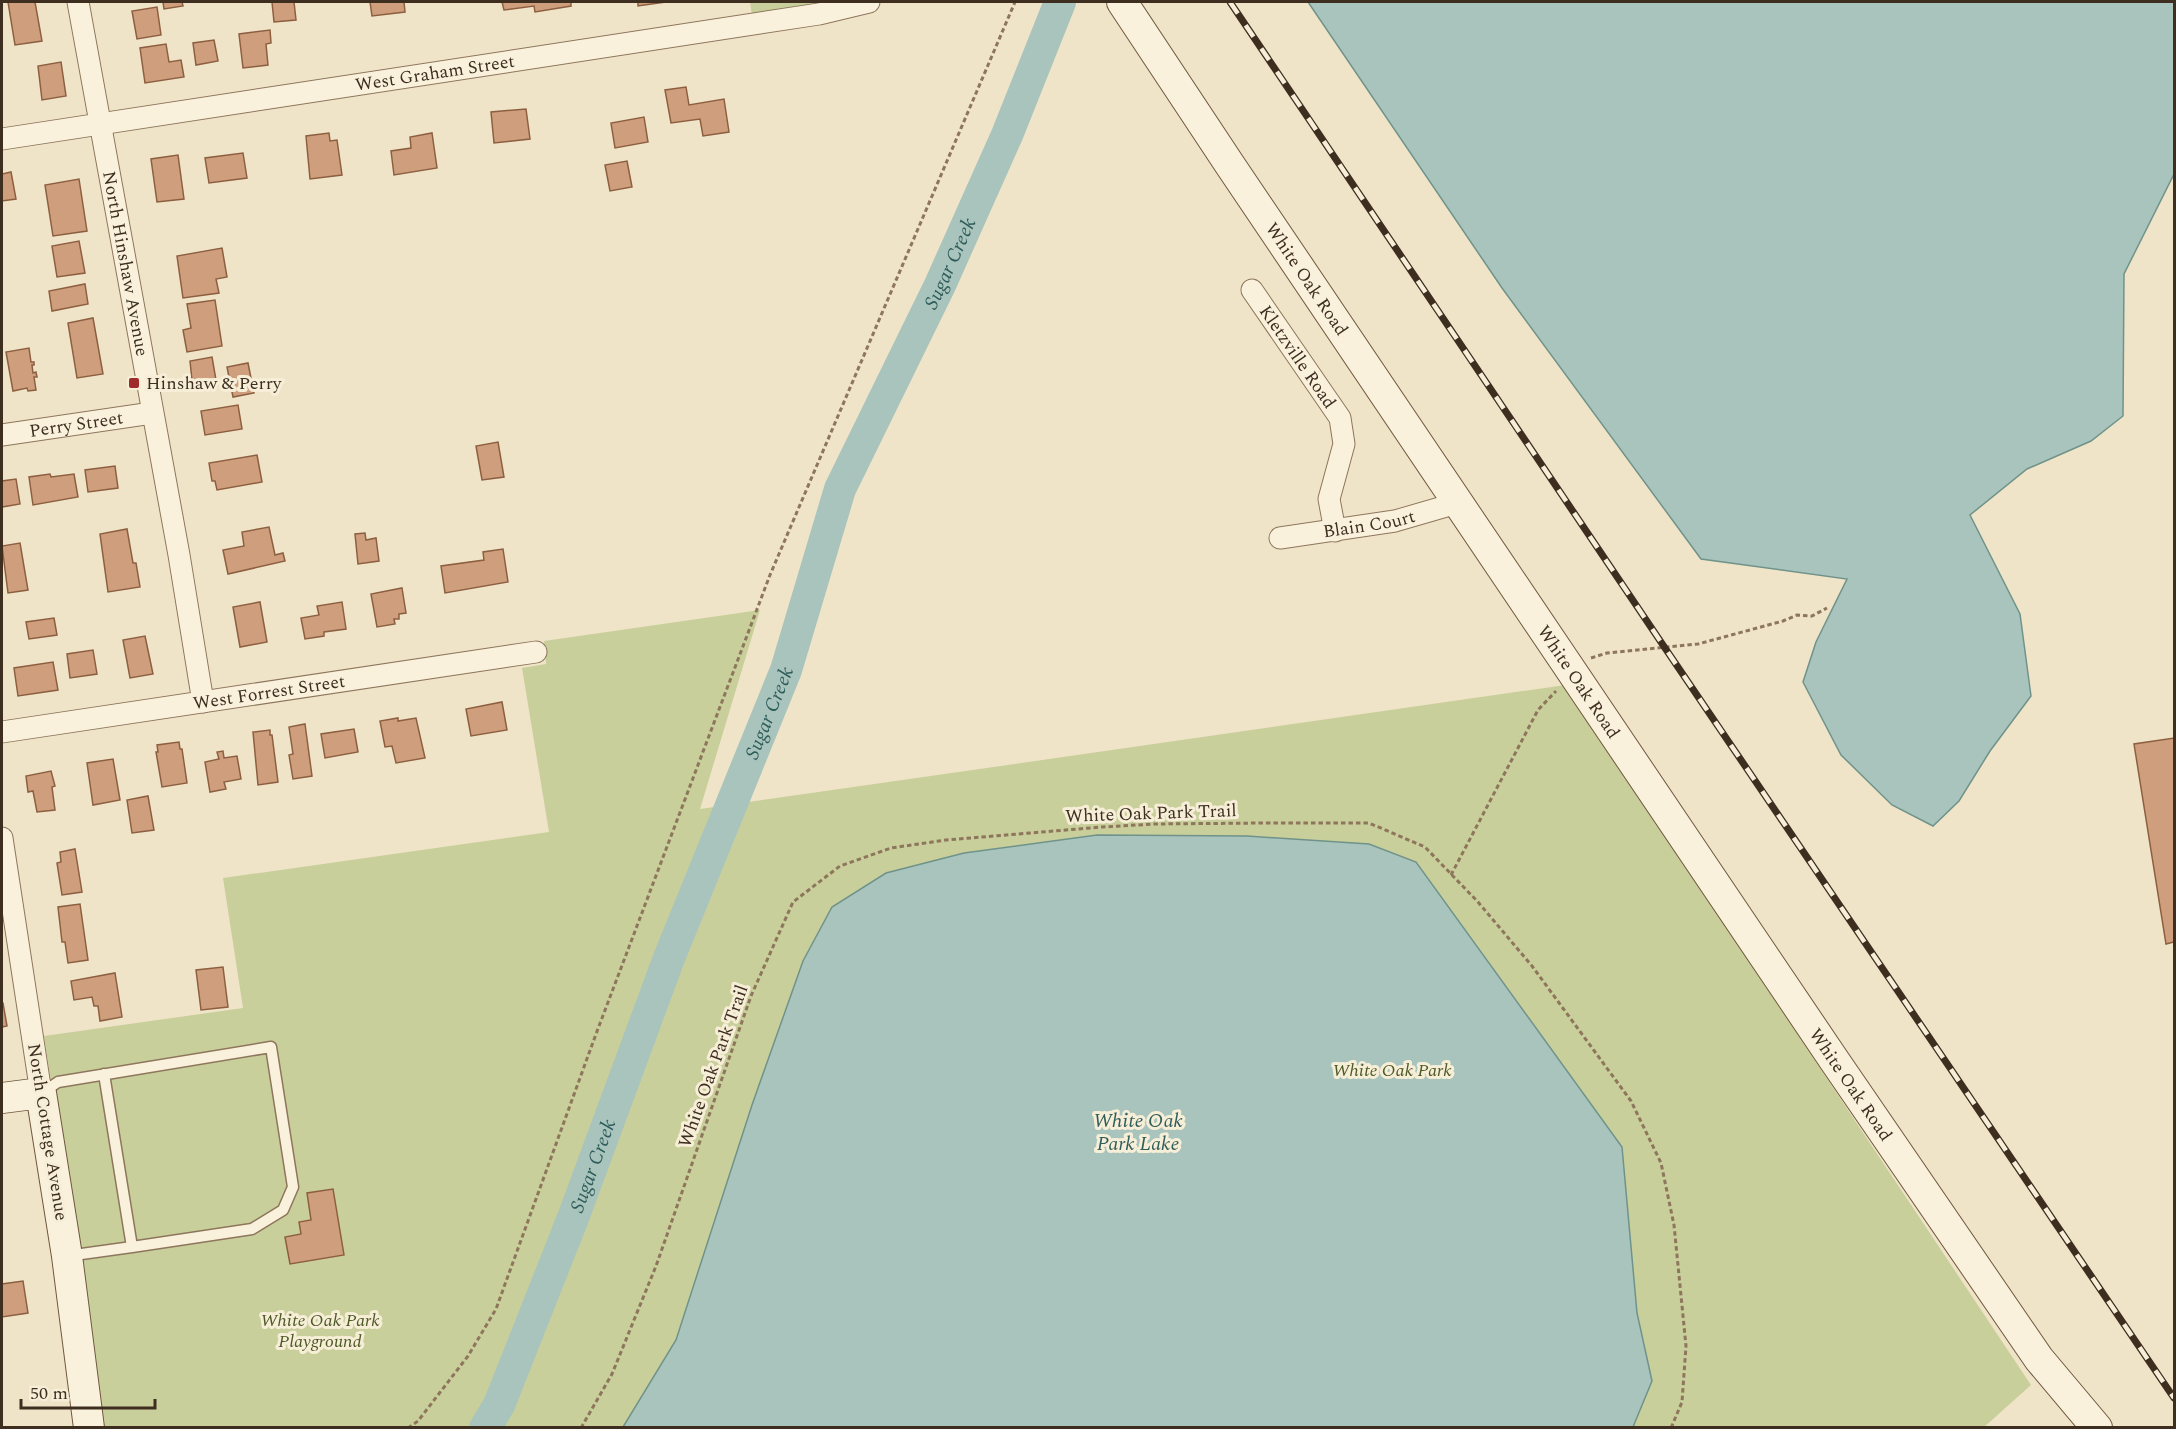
<svg xmlns="http://www.w3.org/2000/svg" width="2176" height="1429" font-family="Spectral,serif">
	<style>
		.green { fill: #c9cf9b }
		.water { fill: #a9c4bc; stroke: #6f938a; stroke-width: 1.5 }
		.lines { fill: none; stroke-linecap: round; stroke-linejoin: round }
		.river { stroke: #a9c4bc; stroke-width: 32 }
		.building { fill: #cf9f7d; stroke: #8d5f41; stroke-width: 1.5 }
		.lane-casing { stroke: #8d765c; stroke-width: 13 }
		.street-casing { stroke: #8d765c; stroke-width: 23 }
		.secondary-casing { stroke: #6f573f; stroke-width: 32 }
		.path { stroke: #8d765c; stroke-width: 3; stroke-dasharray: 4.5 3; stroke-linecap: butt }
		.lane { stroke: #faf1dc; stroke-width: 10 }
		.street { stroke: #faf1dc; stroke-width: 21 }
		.secondary { stroke: #faf1dc; stroke-width: 30 }
		.rail-casing { stroke: #3d2e20; stroke-width: 7 }
		.rail { stroke: #f7eed8; stroke-width: 4.5; stroke-dasharray: 14; stroke-linecap: butt }
		.poi-dot { fill: #9e2a2b; stroke: #f7eed8; stroke-width: 2 }
		.labels { text-anchor: middle; stroke-width: 6; stroke-linejoin: round; paint-order: stroke }
		.street-label { font-size: 18px; fill: #3d2e20; stroke: #f7eed8 }
		.poi-label { font-size: 18px; fill: #3d2e20; stroke: #f7eed8; text-anchor: start }
		.park-label { font-size: 18px; font-style: italic; fill: #4d5a26; stroke: #f7eed8 }
		.water-label { font-size: 20px; font-style: italic; fill: #2f5d5a; stroke: #f7eed8 }
	</style>
	<rect width="100%" height="100%" fill="#f0e4c8"/>
	<path class="green" d="M750,2H824L752,15Z
		M760,610L700,809L1565,685L2031,1385L1983,1428L104,1427L44,1036L243,1008L223,878L549,832L522,668L546,664L544,641Z"/>
	<path class="water" d="M1308,2H2174V174L2124,274L2123,416L2091,441L2027,469L1970,515L2020,614L2031,696L1990,751L1959,801L1933,826L1892,805L1841,755L1803,682L1816,642L1847,579L1701,559L1502,288Z
		M1097,835L1247,836L1369,844L1416,862L1622,1147L1637,1313L1652,1381L1633,1427H623L676,1340L752,1105L803,961L832,907L886,873L964,853Z"/>
	<g class="lines">
		<path class="river" id="s1" d="M485,1428L499,1405L573,1218L669,958L786,670L840,489L940,285L1007,135L1060,2"/>
	</g>
	<path class="building" d="M8,2H35L42,41L15,45Z
		M163,2H182L183,6L164,9Z
		M272,2H294L296,20L274,22Z
		M370,2H404L405,12L372,16Z
		M502,2H571V6L535,12L534,6L504,10Z
		M638,2H666L638,6Z
		M157,7L161,35L137,39L132,11Z
		M270,30L271,43L266,44L268,65L243,68L239,34Z
		M214,40L218,61L196,65L193,43Z
		M166,44L169,62L181,60L184,77L145,83L140,48Z
		M61,62L66,96L42,100L38,66Z
		M686,87L689,105L724,99L729,132L703,136L700,119L671,123L665,90Z
		M526,109L530,139L494,143L491,112Z
		M644,117L648,142L615,148L611,123Z
		M329,133L330,141L337,140L342,175L310,179L306,136Z
		M432,133L437,168L394,175L391,151L411,148L410,137Z
		M243,153L247,178L209,183L205,158Z
		M178,155L184,199L157,202L151,159Z
		M627,161L632,187L610,191L605,165Z
		M11,172L16,199L2,201V174Z
		M79,179L87,231L53,236L45,185Z
		M79,241L85,273L57,277L52,246Z
		M222,248L227,277L216,279L219,293L183,298L177,256Z
		M85,284L88,304L52,311L49,291Z
		M215,300L222,346L187,352L183,330L191,328L187,304Z
		M93,318L103,374L77,378L68,323Z
		M29,348L31,362H34V365H32L33,373L36,372L37,377H34L36,390L28,391L27,388L13,391L6,352Z
		M212,357L217,386L193,390L190,361Z
		M248,363L254,393L233,397L227,367Z
		M238,405L242,429L205,435L201,411Z
		M498,442L504,477L482,480L476,446Z
		M257,455L262,482L217,490L215,481H212L209,463Z
		M115,466L118,488L88,492L85,470Z
		M50,474L51,477L74,474L78,497L33,505L29,477Z
		M16,479L20,504L2,507V481Z
		M269,527L275,555L283,553L285,561L228,574L223,550L244,546L242,532Z
		M127,529L133,563H136L140,587L108,592L100,534Z
		M365,533L366,540L376,538L379,561L358,564L355,534Z
		M20,543L28,590L8,593L2,546Z
		M503,549L508,582L445,593L441,566L484,560L483,552Z
		M402,588L406,613L399,614V619H394L395,624L377,627L371,594Z
		M260,602L267,642L240,647L233,607Z
		M342,602L346,629L324,632V636L305,639L301,618L319,615L317,606Z
		M54,618L57,635L29,639L26,622Z
		M145,636L153,674L130,678L123,640Z
		M93,650L97,674L70,678L67,654Z
		M53,662L58,690L18,696L14,668Z
		M502,702L507,730L471,736L466,709Z
		M398,718V721L416,718L425,758L396,763L392,746L385,747L380,721Z
		M305,724L312,776L293,779L289,755L293,754L289,727Z
		M354,729L358,752L325,758L321,734Z
		M270,730V735H272L278,782L258,785L253,732Z
		M2174,738V942L2166,944L2134,744Z
		M179,742L180,749H182L187,783L162,787L156,752H158L157,745Z
		M223,751L224,758L237,756L241,779L224,782L226,789L210,792L205,762L219,759L217,752Z
		M113,759L120,800L93,805L87,763Z
		M51,771L55,786L52,787L55,810L37,812L33,791L28,792L26,776Z
		M148,796L154,830L132,833L127,800Z
		M75,849L82,892L62,895L57,863L61,862L60,852Z
		M80,904L88,960L68,963L65,942H62L58,907Z
		M223,967L228,1007L201,1010L196,970Z
		M115,973L122,1017L100,1021L98,1006H94L92,997L74,1000L71,981Z
		M2,1003H3L7,1026L2,1027Z
		M333,1189L344,1255L290,1264L285,1237L301,1234L299,1222L311,1220L307,1193Z
		M23,1281L28,1313L2,1317V1284Z"/>
	<g class="lines">
		<defs>
			<path id="lane" d="M42,1093L58,1082L271,1047L293,1187L283,1210L252,1229L132,1247L104,1074
				M67,1256L132,1247"/>
			<g id="street">
				<path id="s2" d="M78,2L179,555L203,702"/>
				<path id="s3" d="M2,139L819,14L869,2"/>
				<path id="s4" d="M1252,290L1340,418L1344,444L1329,499L1335,531"/>
				<path id="s5" d="M2,435L152,413"/>
				<path id="s6" d="M1280,538L1395,521L1457,503"/>
				<path id="s7" d="M2,732L536,652"/>
				<path d="M2,838L41,1093"/>
			</g>
			<g id="secondary">
				<path id="s8" d="M1122,2L1230,165L1834,1060L2039,1359L2097,1428"/>
				<path d="M2,1098L41,1093L67,1256L89,1428"/>
			</g>
		</defs>
		<use href="#lane" class="lane-casing"/>
		<use href="#street" class="street-casing"/>
		<use href="#secondary" class="secondary-casing"/>
		<path class="path" d="M1591,658L1607,653L1698,644L1783,621L1797,615L1812,616L1827,608
			M1451,875L1538,710L1556,691
			M408,1428L418,1421L468,1356L496,1309L596,1034L770,575L1015,2
			M581,1428L612,1374L656,1266L751,996L793,902L840,866L891,848L946,840L1102,827L1155,824L1262,823H1369L1425,847L1478,902L1532,966L1631,1101L1661,1163L1674,1225L1686,1346L1682,1402L1671,1428"/>
		<use href="#lane" class="lane"/>
		<use href="#street" class="street"/>
		<use href="#secondary" class="secondary"/>
		<defs>
			<path id="rail" d="M1230,2L1665,648L2174,1398"/>
		</defs>
		<use href="#rail" class="rail-casing"/>
		<use href="#rail" class="rail"/>
	</g>
	<rect class="poi-dot" x="128" y="377" width="12" height="12" rx="3"/>
	<g class="labels">
		<g class="street-label">
			<text dy="6" stroke="none"><textPath href="#s3" startOffset="438">West Graham Street</textPath></text>
			<text dy="6" stroke="none"><textPath href="#s2" startOffset="266">North Hinshaw Avenue</textPath></text>
			<text dy="6" stroke="none"><textPath href="#s8" startOffset="333">White Oak Road</textPath></text>
			<text dy="6" stroke="none"><textPath href="#s4" startOffset="81">Kletzville Road</textPath></text>
			<text dy="6" stroke="none"><textPath href="#s5" startOffset="75">Perry Street</textPath></text>
			<text dy="6" stroke="none"><textPath href="#s6" startOffset="90">Blain Court</textPath></text>
			<text dy="6" stroke="none"><textPath href="#s8" startOffset="819">White Oak Road</textPath></text>
			<text dy="6" stroke="none"><textPath href="#s7" startOffset="270">West Forrest Street</textPath></text>
			<text transform="translate(1151 813) rotate(-2)" y="6">White Oak Park Trail</text>
			<text transform="translate(713 1066) rotate(-70)" y="6">White Oak Park Trail</text>
			<text dy="6" stroke="none"><textPath href="#s8" startOffset="1305">White Oak Road</textPath></text>
			<text transform="translate(48 1132) rotate(81)" y="6">North Cottage Avenue</text>
		</g>
		<g class="poi-label">
			<text x="146" y="389">Hinshaw &amp; Perry</text>
		</g>
		<g class="park-label">
			<text x="1392" y="1076">White Oak Park</text>
			<text x="320" y="1326">White Oak Park<tspan x="320" dy="21">Playground</tspan></text>
		</g>
		<g class="water-label">
			<text dy="7" stroke="none"><textPath href="#s1" startOffset="1256">Sugar Creek</textPath></text>
			<text dy="7" stroke="none"><textPath href="#s1" startOffset="770">Sugar Creek</textPath></text>
			<text x="1138" y="1127">White Oak<tspan x="1138" dy="23">Park Lake</tspan></text>
			<text dy="7" stroke="none"><textPath href="#s1" startOffset="284">Sugar Creek</textPath></text>
		</g>
	</g>
	<rect width="2176" height="1429" fill="none" stroke="#3d2e20" stroke-width="6"/>
	<path d="M21 1399v9h134v-9" fill="none" stroke="#3d2e20" stroke-width="3"/>
	<text x="30" y="1399" font-size="18" fill="#3d2e20" stroke="#f7eed8" stroke-width="4.5" paint-order="stroke">50 m</text>
</svg>
